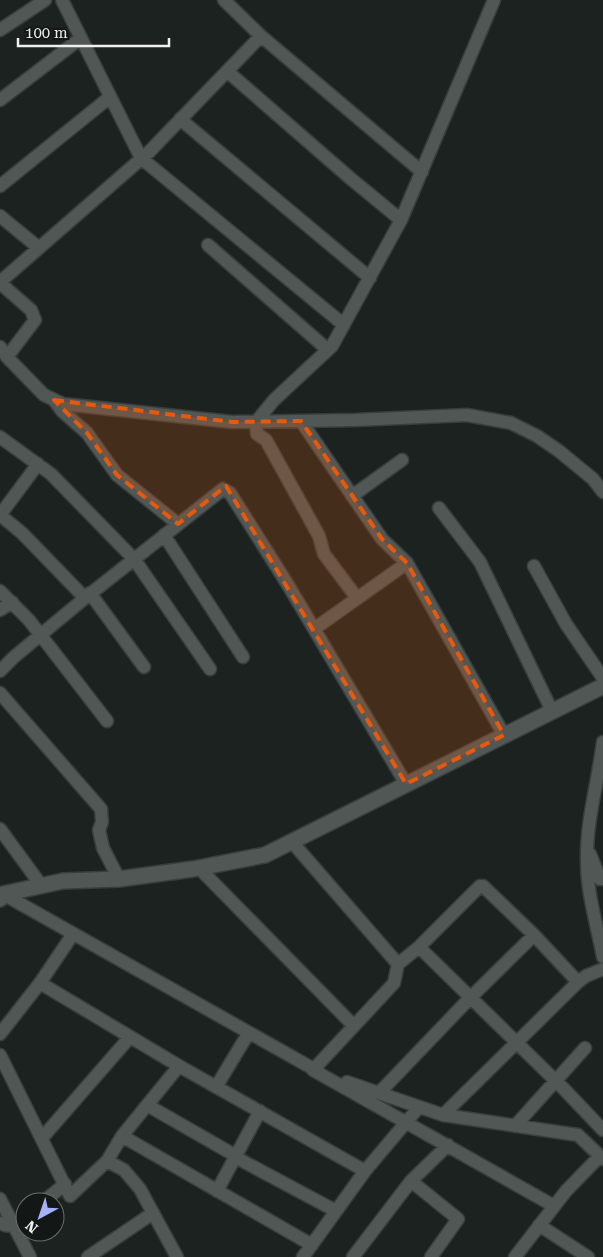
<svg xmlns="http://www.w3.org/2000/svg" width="603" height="1257" font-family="'Roboto Serif',serif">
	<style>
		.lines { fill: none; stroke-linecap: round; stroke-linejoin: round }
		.minor-casing { stroke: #3a3d3c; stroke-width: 15 }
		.tertiary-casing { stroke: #3a3d3c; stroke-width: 18 }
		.minor { stroke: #505755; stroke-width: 12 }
		.tertiary { stroke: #505755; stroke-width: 15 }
		.marked { fill: #e8590c; fill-opacity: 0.2; stroke: #e8590c; stroke-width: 4; stroke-dasharray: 10 6; stroke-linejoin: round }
	</style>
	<rect width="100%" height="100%" fill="#1c2220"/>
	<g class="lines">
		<defs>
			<path id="minor" d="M62,0L141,158L344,325
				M224,0L261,36L422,172
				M0,30L45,0
				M227,71L350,178L401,220
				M0,100L81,38
				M180,119L370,278
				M0,186L110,97
				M0,216L39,248
				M208,245L328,350
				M0,282L149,152L261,36
				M0,283L31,310L35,320L7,357
				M0,347L7,357L44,395L63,404L232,422L355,420L467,415L511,423L537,436L559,451L593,479L603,492
				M54,400L62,411L87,433L117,475L178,524
				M301,421L382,539L407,563L504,735
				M0,437L51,474L134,559L210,669
				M352,496L402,460
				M439,508L480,562L552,711
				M0,515L22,533L85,598
				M0,515L38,464
				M164,535L243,657
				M534,566L566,624L603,678
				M0,591L29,620L107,721
				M90,593L144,667
				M357,598L324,554L319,536L266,440L257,434L256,422L274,400L332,346L401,220L494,0
				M0,610L12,602
				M314,629L407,563
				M0,671L14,657L85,598L223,489L230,493L288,585L406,784
				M0,693L101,809L102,822L99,830L103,848L119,879
				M603,742C598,782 586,821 587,861C587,894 597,925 603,957
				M0,829L41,885
				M292,842L398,964
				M590,854L600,879H603
				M199,868L354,1026
				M3,894L319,1072
				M419,947L563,1088L603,1130
				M40,983L179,1066L365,1171
				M0,1034L40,983L73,934
				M0,1055L70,1196L107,1161L122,1136L179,1066
				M347,1082L443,1115L578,1135L603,1159
				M216,1087L248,1034
				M379,1093L470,998L534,935
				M147,1105L236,1156
				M443,1115L578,982L586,976L603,969
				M515,1126L585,1048
				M122,1136L312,1245
				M42,1138L130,1037
				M235,1157L336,1211
				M107,1161L124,1170L140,1189L177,1257
				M411,1181L458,1219L431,1257
				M217,1191L260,1111
				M0,1199L30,1257
				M43,1202L65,1184
				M554,1206L313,1070L394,983L398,964L419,947L480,886H483L534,935L578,982
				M0,1223C11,1229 16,1224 25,1217
				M539,1225L588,1257
				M88,1257L153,1213
				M303,1257L365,1171L419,1107
				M353,1257L411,1181L448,1145
				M515,1257L566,1191L600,1156"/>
			<path id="tertiary" d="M0,899L3,894L63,881L119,879L193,869L265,855L603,686"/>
		</defs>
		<use href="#minor" class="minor-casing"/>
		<use href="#tertiary" class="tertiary-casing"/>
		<use href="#minor" class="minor"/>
		<use href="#tertiary" class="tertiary"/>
	</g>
	<path class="marked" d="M54,400L232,422L301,421L382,539L407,563L504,735L406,784L226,486L178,524L117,475L87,433Z"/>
	<g transform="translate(40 1217) rotate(220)"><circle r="24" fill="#131817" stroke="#6a6e6d"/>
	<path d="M0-4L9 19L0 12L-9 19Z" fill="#a5b1fc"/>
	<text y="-8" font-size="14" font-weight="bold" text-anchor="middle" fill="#edf0ef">N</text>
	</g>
	<path d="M18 38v8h151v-8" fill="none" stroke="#edf0ef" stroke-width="2.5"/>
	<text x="25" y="38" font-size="15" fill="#edf0ef" stroke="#131817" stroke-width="4" paint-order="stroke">100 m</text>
</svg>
